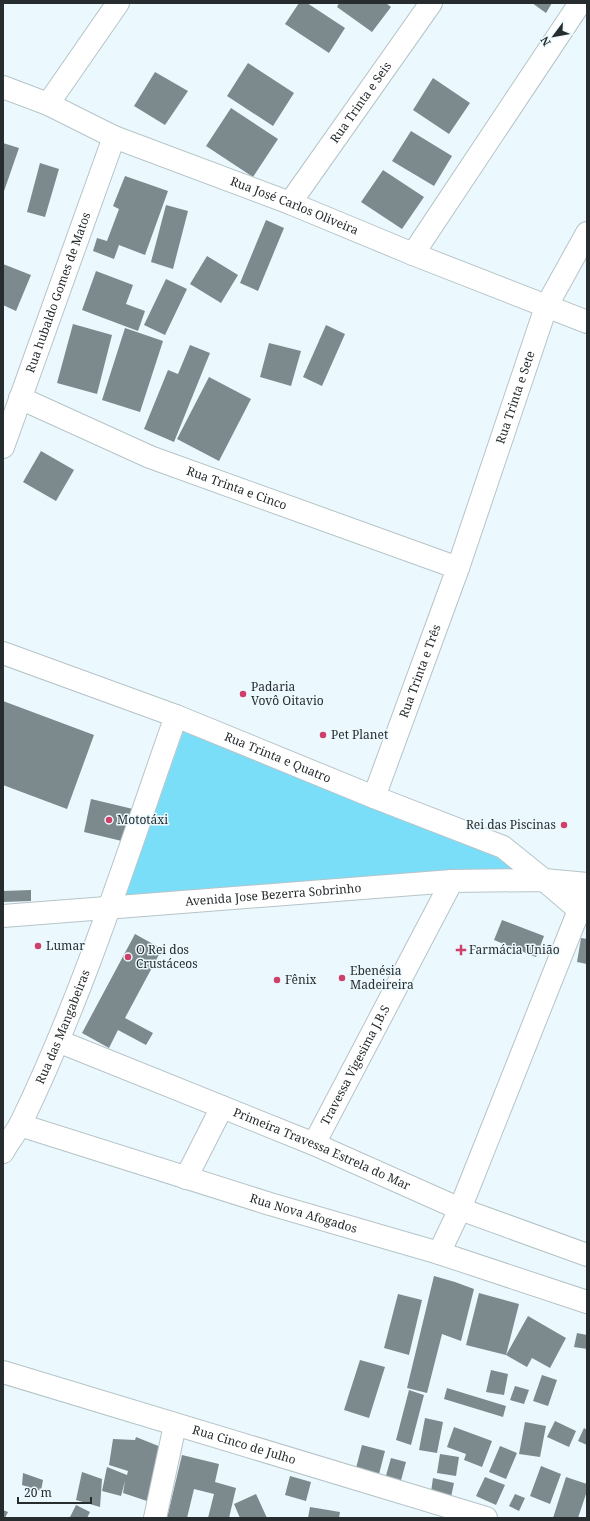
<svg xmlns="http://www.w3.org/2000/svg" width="590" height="1521" font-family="'Noto Serif',serif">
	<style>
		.green { fill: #7bdef9 }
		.building { fill: #7c8a8d }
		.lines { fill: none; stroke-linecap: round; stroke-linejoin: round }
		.minor-casing { stroke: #b6c4c8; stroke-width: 24 }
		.secondary-casing { stroke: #b6c4c8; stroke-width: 24 }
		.minor { stroke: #fff; stroke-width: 22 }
		.secondary { stroke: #fff; stroke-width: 22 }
		.poi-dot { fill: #ce4069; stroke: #ebf9fe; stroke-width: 1.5 }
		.labels { text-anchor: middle; stroke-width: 3; stroke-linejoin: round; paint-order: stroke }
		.street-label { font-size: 12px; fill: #272c2e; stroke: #ebf9fe }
		.poi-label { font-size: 12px; fill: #272c2e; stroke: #ebf9fe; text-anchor: start }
	</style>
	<rect width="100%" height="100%" fill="#ebf9fe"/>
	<path class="green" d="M184,729L504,855L518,869L126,895Z"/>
	<path class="building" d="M299,3H307L345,28L329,53L285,24Z
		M339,3H386L391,7L372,32L337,7Z
		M532,3H552L546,13Z
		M248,63L294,93L273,126L227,96Z
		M155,72L188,91L165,125L134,106Z
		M433,78L470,103L449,134L413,110Z
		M231,108L278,139L253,177L206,146Z
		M411,131L452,156L434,186L392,161Z
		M3,143L19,148L3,194Z
		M40,163L59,169L45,217L27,212Z
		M383,170L424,197L402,229L361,202Z
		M125,176L168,191L145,255L119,245L114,259L93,251L97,238L107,241L119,209L113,206Z
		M166,205L188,211L173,269L151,262Z
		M266,220L284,228L258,291L240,283Z
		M207,256L238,275L221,303L190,284Z
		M3,264L31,275L16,311L3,305Z
		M96,271L133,285L126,304L145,311L138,331L82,310Z
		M166,279L187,289L165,335L144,325Z
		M73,324L112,335L97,394L57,383Z
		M326,325L345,334L322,386L303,377Z
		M125,328L163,341L140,412L102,400Z
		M269,343L301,351L291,386L260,377Z
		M190,345L210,353L174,442L144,429L168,370L178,374Z
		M209,377L251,399L219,461L177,439Z
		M41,451L74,470L56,501L23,482Z
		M3,701L94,735L67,809L3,785Z
		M91,799L133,809L126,842L84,832Z
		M31,890V901L3,902V891Z
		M502,920L544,936L536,957L494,940Z
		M135,934L162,949L125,1018L153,1033L146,1045L118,1030L109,1048L82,1033Z
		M581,938L587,939V964L577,962Z
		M434,1276L455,1282L474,1289L461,1341L442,1334L427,1393L407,1388Z
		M479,1293L519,1304L506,1355L466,1345Z
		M398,1294L422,1300L409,1355L384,1348Z
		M528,1316L566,1338L550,1368L532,1358L527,1367L506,1355Z
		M577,1333L587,1335V1349L574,1347Z
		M360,1360L385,1367L369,1418L344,1410Z
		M491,1370L508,1374L504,1395L486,1392Z
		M542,1375L557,1380L548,1406L533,1401Z
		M515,1386L529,1390L524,1404L510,1400Z
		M447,1388L506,1406L503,1417L444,1399Z
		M409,1390L424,1395L411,1445L396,1440Z
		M425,1418L443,1422L437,1453L419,1450Z
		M555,1421L576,1431L569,1447L547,1437Z
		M525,1422L546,1426L540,1457L519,1454Z
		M454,1427L492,1441L482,1467L464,1460L466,1454L447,1447Z
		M584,1428L587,1430V1445L578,1441Z
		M136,1437L161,1447L147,1501L123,1493L125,1481L121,1496L102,1491L107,1467L127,1475L128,1471L109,1465L113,1439L135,1440Z
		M362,1445L385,1451L378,1478L355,1472Z
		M500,1446L517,1453L506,1479L489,1472Z
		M440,1454L459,1457L456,1476L437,1473Z
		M182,1455L219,1464L215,1482L236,1488L229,1518H208L214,1494L194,1489L187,1518H167Z
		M391,1458L406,1462L400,1484L385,1479Z
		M541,1466L561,1474L550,1504L530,1496Z
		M82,1472L102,1479L100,1507L76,1500Z
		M23,1473L43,1480L41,1491L22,1485Z
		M290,1476L311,1482L306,1501L285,1495Z
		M485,1477L505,1485L496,1505L476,1496Z
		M566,1477L587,1484V1491L578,1518H553Z
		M433,1478L454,1483L451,1497L431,1492Z
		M256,1494L267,1518H240L234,1504Z
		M515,1494L525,1498L519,1511L509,1506Z
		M76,1505L90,1512L87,1518L70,1517Z
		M310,1507L340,1512L339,1518H308Z
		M3,1510L8,1512L5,1518H3Z"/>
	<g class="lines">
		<defs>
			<g id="minor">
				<path id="s1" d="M3,87L48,104L114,137L290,203L413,254L587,322"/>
				<path d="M48,104L118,3"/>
				<path id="s2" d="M290,203L431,3"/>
				<path d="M413,254L580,3"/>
				<path id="s3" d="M20,398L150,457L458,568"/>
				<path id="s4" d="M3,447L114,137"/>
				<path id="s5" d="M3,653L176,716L374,797L503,847L544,880"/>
				<path id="s6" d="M374,797L458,568L546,307L587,233"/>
				<path id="s7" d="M58,1041L314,1144L460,1209L587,1255"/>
				<path id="s8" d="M20,1125L270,1204L439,1253L587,1302"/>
				<path id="s9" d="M314,1144L452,881"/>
				<path id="s10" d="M3,1152C8,1142 16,1133 21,1123C84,993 128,852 176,716"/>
				<path d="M186,1178L222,1107"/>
				<path d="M439,1253L460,1209L587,890"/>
				<path id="s11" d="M3,1372L486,1518"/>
				<path d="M155,1518L175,1425"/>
			</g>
			<g id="secondary">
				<path d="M544,880L579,910L587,913"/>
				<path id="s12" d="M3,916L452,881L544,880L587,884"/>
			</g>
		</defs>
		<use href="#minor" class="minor-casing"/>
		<use href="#secondary" class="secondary-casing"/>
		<use href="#minor" class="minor"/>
		<use href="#secondary" class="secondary"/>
	</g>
	<g class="poi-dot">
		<circle cx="243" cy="694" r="4"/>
		<circle cx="323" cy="735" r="4"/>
		<circle cx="109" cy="820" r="4"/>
		<circle cx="564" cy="825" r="4"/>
		<circle cx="38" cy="946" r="4"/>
		<path d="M459 944h4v4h4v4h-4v4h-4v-4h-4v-4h4z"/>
		<circle cx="128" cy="957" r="4"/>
		<circle cx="342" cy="978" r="4"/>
		<circle cx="277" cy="980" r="4"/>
	</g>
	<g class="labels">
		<g class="street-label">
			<text dy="4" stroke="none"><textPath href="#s2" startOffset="123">Rua Trinta e Seis</textPath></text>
			<text dy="4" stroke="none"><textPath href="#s1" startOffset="315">Rua José Carlos Oliveira</textPath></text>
			<text dy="4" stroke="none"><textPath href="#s4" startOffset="164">Rua hubaldo Gomes de Matos</textPath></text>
			<text dy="4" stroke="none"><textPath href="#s6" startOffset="424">Rua Trinta e Sete</textPath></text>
			<text dy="4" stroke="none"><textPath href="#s3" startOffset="235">Rua Trinta e Cinco</textPath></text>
			<text dy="4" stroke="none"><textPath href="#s6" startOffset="134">Rua Trinta e Três</textPath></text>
			<text dy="4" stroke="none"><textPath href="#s5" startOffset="294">Rua Trinta e Quatro</textPath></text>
			<text dy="4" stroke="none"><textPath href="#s12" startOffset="271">Avenida Jose Bezerra Sobrinho</textPath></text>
			<text dy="4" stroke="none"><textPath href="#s10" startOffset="139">Rua das Mangabeiras</textPath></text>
			<text dy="4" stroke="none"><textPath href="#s9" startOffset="89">Travessa Vigesima J.B.S</textPath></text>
			<text dy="4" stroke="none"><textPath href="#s7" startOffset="285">Primeira Travessa Estrela do Mar</textPath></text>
			<text dy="4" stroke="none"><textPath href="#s8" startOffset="297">Rua Nova Afogados</textPath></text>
			<text dy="4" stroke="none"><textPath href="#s11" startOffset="252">Rua Cinco de Julho</textPath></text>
		</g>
		<g class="poi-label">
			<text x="251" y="691">Padaria<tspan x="251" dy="14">Vovô Oitavio</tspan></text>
			<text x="331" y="739">Pet Planet</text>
			<text x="117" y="824">Mototáxi</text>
			<text x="556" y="829" text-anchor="end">Rei das Piscinas</text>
			<text x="46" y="950">Lumar</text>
			<text x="136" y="954">O Rei dos<tspan x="136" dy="14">Crustáceos</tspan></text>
			<text x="469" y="954">Farmácia União</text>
			<text x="350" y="975">Ebenésia<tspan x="350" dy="14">Madeireira</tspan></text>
			<text x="285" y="984">Fênix</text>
		</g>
	</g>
	<rect width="590" height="1521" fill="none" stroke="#272c2e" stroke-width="8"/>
	<g transform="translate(554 36) rotate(238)" stroke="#ebf9fe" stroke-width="3" paint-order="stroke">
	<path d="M0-3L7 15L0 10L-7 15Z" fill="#272c2e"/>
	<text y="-6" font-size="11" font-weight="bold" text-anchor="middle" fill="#272c2e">N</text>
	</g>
	<path d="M18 1497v6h73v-6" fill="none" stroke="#272c2e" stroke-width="2"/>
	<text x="24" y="1497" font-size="12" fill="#272c2e" stroke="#ebf9fe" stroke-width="3" paint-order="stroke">20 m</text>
</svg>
